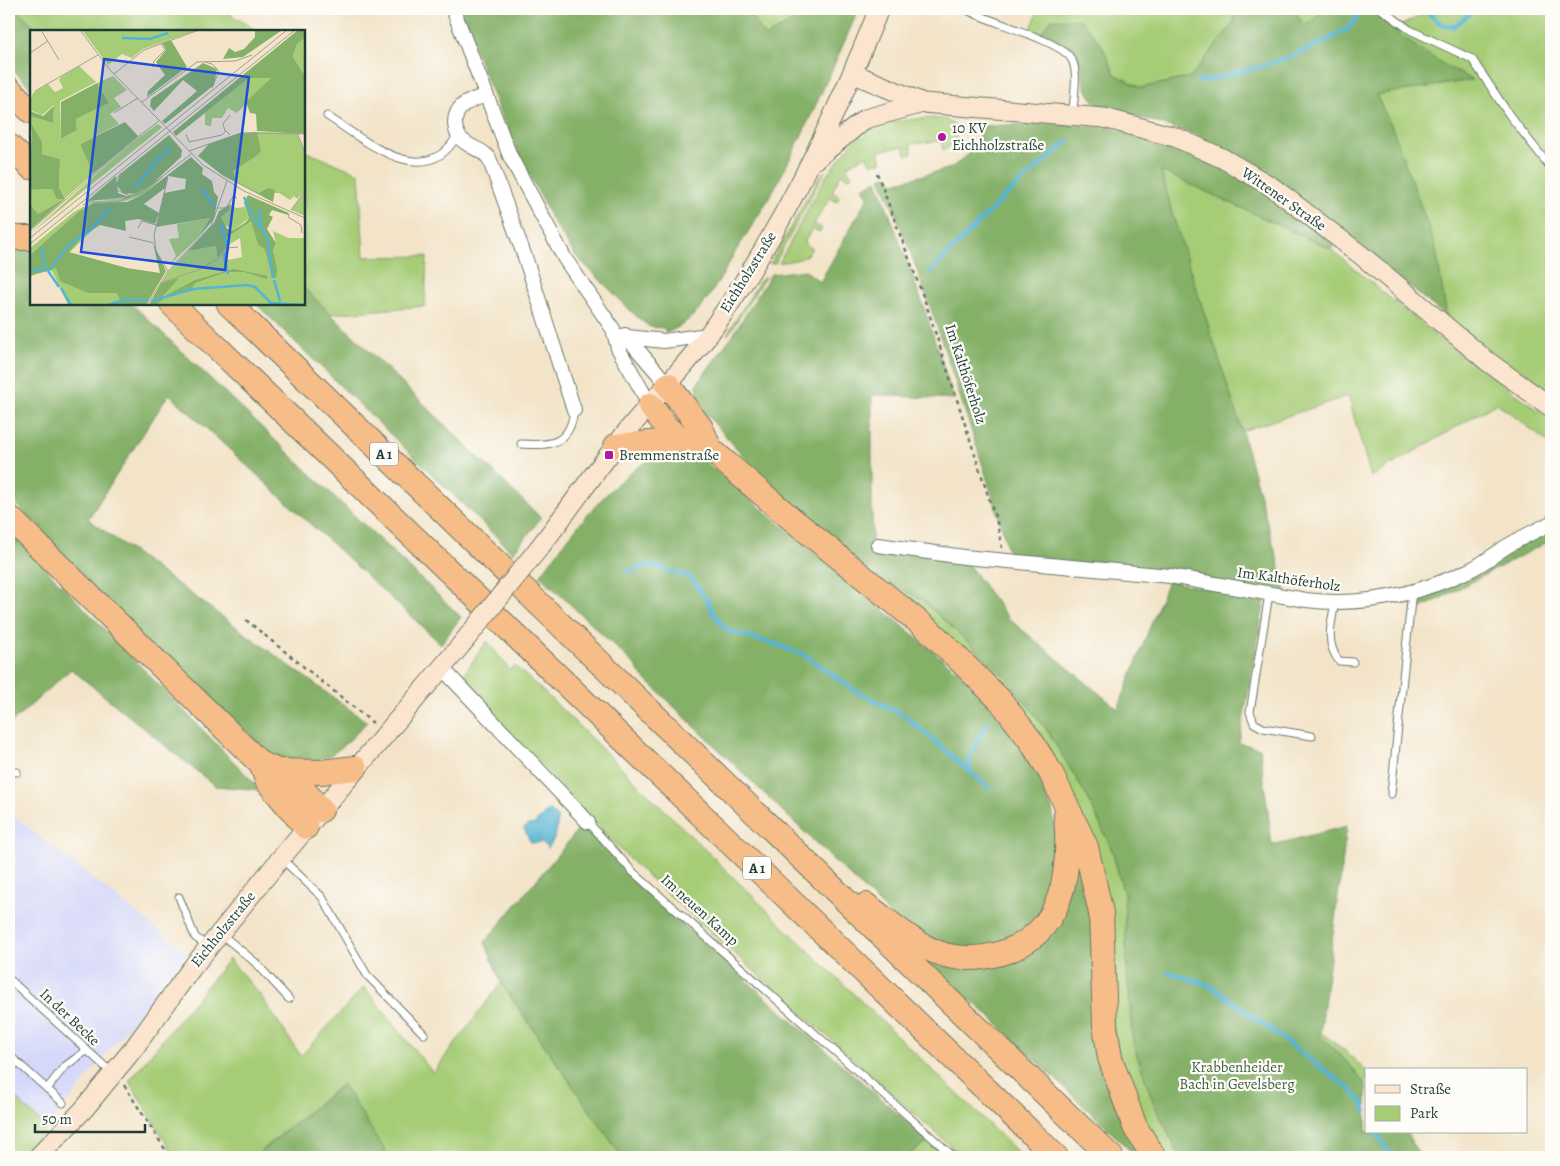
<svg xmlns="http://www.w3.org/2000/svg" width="1560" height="1166" font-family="Alegreya,serif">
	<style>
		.built { fill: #d5d8f9 }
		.green { fill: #a6cc76; stroke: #628455 }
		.forest { fill: #84b067; stroke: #52764e }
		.water { fill: #54b4d3; stroke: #3a7884 }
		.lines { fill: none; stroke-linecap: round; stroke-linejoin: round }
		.stream { stroke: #54b4d3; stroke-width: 4.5 }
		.lane-casing { stroke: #697768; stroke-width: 9 }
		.street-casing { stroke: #697768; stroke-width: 16 }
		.secondary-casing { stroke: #697768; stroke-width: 21 }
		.highway-casing { stroke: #697768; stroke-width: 26 }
		.path { stroke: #697768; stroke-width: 2.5; stroke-dasharray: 4 4; stroke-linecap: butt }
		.lane { stroke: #fff; stroke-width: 7 }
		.street { stroke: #fff; stroke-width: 14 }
		.secondary { stroke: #fce5cf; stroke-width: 19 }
		.highway { stroke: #f7bd88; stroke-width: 24 }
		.secondary-bridge-casing { stroke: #697768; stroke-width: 21; stroke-linecap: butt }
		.secondary-bridge { stroke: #fce5cf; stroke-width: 19 }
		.poi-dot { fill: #b5179e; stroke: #fdfcf7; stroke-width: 2 }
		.labels { text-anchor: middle; stroke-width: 4.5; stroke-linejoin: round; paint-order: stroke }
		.shield { fill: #fdfcf7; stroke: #62766e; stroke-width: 1 }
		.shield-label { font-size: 14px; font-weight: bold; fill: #1f3d34 }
		.poi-label { font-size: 15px; fill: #1f3d34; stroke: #fdfcf7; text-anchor: start }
		.street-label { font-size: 15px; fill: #1f3d34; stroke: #fdfcf7 }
		.park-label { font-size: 15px; fill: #416144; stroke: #fdfcf7 }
		.inset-river { fill: none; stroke: #54b4d3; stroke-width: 2.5 }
		.inset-road { fill: none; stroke: #9ea18d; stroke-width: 1 }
		.view { fill: #1d4ed8; fill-opacity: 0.15; stroke: #1d4ed8; stroke-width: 2.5 }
		.inset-edge { fill: none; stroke: #1f3d34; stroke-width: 2.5 }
	</style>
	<rect width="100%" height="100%" fill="#fdfcf7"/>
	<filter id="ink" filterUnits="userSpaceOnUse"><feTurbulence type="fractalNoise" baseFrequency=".02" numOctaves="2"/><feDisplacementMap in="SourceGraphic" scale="10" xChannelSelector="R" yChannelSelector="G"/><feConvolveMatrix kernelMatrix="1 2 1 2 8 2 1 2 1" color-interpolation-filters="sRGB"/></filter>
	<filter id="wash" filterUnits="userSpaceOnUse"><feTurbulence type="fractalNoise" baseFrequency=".0096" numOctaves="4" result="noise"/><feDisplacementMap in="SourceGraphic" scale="20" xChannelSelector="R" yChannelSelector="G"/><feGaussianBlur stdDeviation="1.12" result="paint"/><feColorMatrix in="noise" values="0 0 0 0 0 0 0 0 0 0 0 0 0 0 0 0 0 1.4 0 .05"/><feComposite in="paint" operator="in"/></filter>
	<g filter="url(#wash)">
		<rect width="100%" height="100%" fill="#f3e4c9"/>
		<path class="built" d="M9,812L187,953L47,1128L9,1092Z"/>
		<path class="green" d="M16,9H222L257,31H39Z
			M748,9H814L765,38Z
			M1039,9H1234V22L1191,77L1141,88L1115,74L1101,44L1040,35L1030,31Z
			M1293,9H1325L1305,26Z
			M1434,9H1551V400L1447,317L1435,245L1391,125L1376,95L1471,80L1419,51L1392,30Z
			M933,118L947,120L956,127V139L947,149L943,150L941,141L911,144L912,154L906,155L904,146L879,151L882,162L871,164L866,155L846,167L852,176L850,178L841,174L832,192L839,196L837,202L830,198L814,224L822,228L820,232L812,229L804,243L812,248C806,261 792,260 779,263L826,176L856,138L860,135L863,137L866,135L865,132C885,119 910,120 933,118Z
			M304,151L359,173L364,257L427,256L425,306L330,314L304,288Z
			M1161,170L1331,249L1437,337L1551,419V445L1497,403L1371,477L1348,396L1242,431L1172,213Z
			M825,171L775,263L770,264L816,182Z
			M765,277L728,335L727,334L759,282Z
			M873,574L921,599L1005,676L1047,730L1089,800L1112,850L1124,894L1127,972L1133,1044L1160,1116L1293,1012L1348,1053L1366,1071V1132H1407L1417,1153L1164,1124L1177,1151L1182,1157H1163L1137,1108L1115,1048L1069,789Z
			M487,641L510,670L515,666L546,694L784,927L1023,1157H963L633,863L491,711L464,674Z
			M229,959L260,995L301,1056L364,987L433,1073L501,983L622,1157H389L342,1084L254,1157H175L129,1081Z
			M9,1092L47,1128L20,1157H9Z
			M929,1141L948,1157H905Z"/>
		<path class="forest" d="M9,9H16L39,31H31V88L9,66Z
			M459,9H748L765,37L814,9H859C833,67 808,125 778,182C766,204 752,226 738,247C720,278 702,320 666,333L664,328L650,327L638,318L575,255L552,220L501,116Z
			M1234,9H1293L1305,26L1325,9H1371C1405,43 1431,57 1472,80L1376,95L1391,125L1435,245L1447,317L1269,175L1197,135L1098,105C1079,88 1086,71 1074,56C1067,46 1051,41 1040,35L1052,19L1081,20L1101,44L1115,74L1141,88L1191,77L1234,22Z
			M1055,123L1108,128L1165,141L1261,189L1335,244L1331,249L1161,171L1172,213L1240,424L1287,594L1010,558C995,499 975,442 956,384C933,314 910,245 880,178L887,176L894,183L951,168L968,155L984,126Z
			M877,180L923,305L954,399L872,395V546L964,559L1009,619L1118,709L1168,581L1265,599L1239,743L1260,748L1272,845L1347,826L1320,1036L1350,1065L1366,1086V1132H1403L1422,1157H1182L1177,1151L1153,1102L1133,1044L1127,972L1124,894L1112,850L1089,800L1047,730L1005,676L921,599L873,574L781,498L698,405L697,385L699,381L732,336L771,274L805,270L820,282L868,197L863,188Z
			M9,242L31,244V304H132L461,617L441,644L169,394L88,519L367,722C343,747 327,767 289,761C283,760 277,756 270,756L139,636L9,496Z
			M304,288L541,518L513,553L256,304H304Z
			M667,449L689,452L709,465L963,676L1006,725L1036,772L1052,809L1058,843V880L1034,925L994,949H946L902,926L639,673L637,667L540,576C566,540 623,462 667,454Z
			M1551,527V540L1418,610L1413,611L1414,598Z
			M9,531L261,790L215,786L71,669L9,725Z
			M583,824L631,879L929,1141L905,1157H622L501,983L485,942Z
			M1074,834L1140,1157H1137L989,1016L920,957L1030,949Z
			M343,1084L389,1157H254Z"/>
		<path class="water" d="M549,809L557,817C558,830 556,838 548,848L542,842L531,843L524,829L526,826L534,824Z"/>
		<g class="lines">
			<path class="stream" d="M1425,9C1433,18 1440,26 1453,27L1476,9
				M1198,82C1249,71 1302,57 1347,29C1354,24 1358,14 1365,9
				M930,272L1005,196L1068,141
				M628,572L643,566H655L690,577L707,600L713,613L728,631L778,645L806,656L854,690L905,716L989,788
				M970,769L969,757L987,723
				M1168,972L1209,985L1220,992L1350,1089L1362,1102L1366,1111
				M1376,1132L1386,1148L1395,1157"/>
		</g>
	</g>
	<g filter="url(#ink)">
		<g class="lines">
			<defs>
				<path id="lane" d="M965,9C986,21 1063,41 1072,60C1079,74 1073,98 1073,114
					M1381,9L1410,30L1472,59L1510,116L1551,168
					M327,116C365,140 426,194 458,134
					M521,444C550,446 570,445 574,410
					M1269,594L1250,712L1254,723L1263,728L1312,736
					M1335,603C1331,624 1325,643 1339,661L1353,662
					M9,771L17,772
					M1391,794L1412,591
					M588,822L633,872L954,1157
					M282,859L322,897L367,975L424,1034
					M179,897L195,937L208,947
					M221,934L256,963L289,999
					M9,979L112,1073
					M9,1055L63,1103
					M47,1089L64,1067L86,1051"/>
				<path id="street" d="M453,9L510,156L565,259L613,329L618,348L650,405
					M485,95C478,98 469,101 463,105C451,116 453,135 466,143C476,150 481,149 489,158L526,260L574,410
					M625,335L668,385
					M628,337L664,341L708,335
					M878,545L964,557L1170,576L1306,600C1363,607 1420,594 1472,569C1486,562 1498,551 1511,544C1524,536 1538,530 1551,523
					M442,668L588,822"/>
				<path id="secondary" d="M852,73L923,103L1104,118L1175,137L1222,158L1272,187L1361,255L1487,361L1551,407
					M816,159L865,119L923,103
					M539,548C571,507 600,464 633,424C658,394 686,366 709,334C780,234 833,123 879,9
					M38,1157L84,1109L134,1048L191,969L281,858L461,645"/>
				<path id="highway" d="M9,89L31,111
					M9,146L31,167
					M9,238H31
					M172,304L1056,1157
					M229,304L1111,1157
					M668,385L701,428L710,449
					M650,405L667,428L683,440
					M616,446L683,440L710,449L788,516L931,632L1000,700L1031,741L1051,773L1086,847L1101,913L1105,1026L1110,1058L1135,1127L1154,1157
					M9,517L261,764L268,782L306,827
					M261,764C290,774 301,786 321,810
					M282,771L321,772L355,768
					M866,905C889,921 913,944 939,953C958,960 979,959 998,954C1064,936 1071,873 1066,815"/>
			</defs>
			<use href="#lane" class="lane-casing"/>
			<use href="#street" class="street-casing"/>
			<use href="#secondary" class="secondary-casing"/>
			<use href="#highway" class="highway-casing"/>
			<path class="path" d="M877,173L926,304L997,523L1002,548
				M246,620L373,723
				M124,1085L170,1157"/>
			<use href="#lane" class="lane"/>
			<use href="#street" class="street"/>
			<use href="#secondary" class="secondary"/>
			<use href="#highway" class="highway"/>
			<defs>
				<path id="secondary-bridge" d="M461,645L539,548"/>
			</defs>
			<use href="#secondary-bridge" class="secondary-bridge-casing"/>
			<use href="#secondary-bridge" class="secondary-bridge"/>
		</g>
	</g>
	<g class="poi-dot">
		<circle cx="942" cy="137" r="5"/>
		<rect x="604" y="450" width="10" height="10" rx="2.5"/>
	</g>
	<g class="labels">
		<g class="shield">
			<rect x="370" y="442.5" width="28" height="23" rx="4"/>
			<rect x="743" y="856.5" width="28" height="23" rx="4"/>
		</g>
		<g class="shield-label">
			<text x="384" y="459">A 1</text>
			<text x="757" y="873">A 1</text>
		</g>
		<g class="poi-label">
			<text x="952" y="133">10 KV<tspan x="952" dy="17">Eichholzstraße</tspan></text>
			<text x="619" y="460">Bremmenstraße</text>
		</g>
		<g class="street-label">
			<text transform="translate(1284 199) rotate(35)" y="5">Wittener Straße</text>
			<text transform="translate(748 272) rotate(-58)" y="5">Eichholzstraße</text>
			<text transform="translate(966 374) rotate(72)" y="5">Im Kalthöferholz</text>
			<text transform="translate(1289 579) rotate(8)" y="5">Im Kalthöferholz</text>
			<text transform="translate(700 910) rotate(42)" y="5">Im neuen Kamp</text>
			<text transform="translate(223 929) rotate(-51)" y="5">Eichholzstraße</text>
			<text transform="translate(70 1017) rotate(43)" y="5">In der Becke</text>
		</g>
		<g class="park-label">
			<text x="1237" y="1072">Krabbenheider<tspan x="1237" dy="17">Bach in Gevelsberg</tspan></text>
		</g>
	</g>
	<g transform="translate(30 30)">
		<rect width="275" height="275" fill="#f3e4c9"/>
		<path d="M52,0H168L113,19L102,28L92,24L78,35ZM275,8V46L263,27L267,14ZM49,36L66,52L30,71L31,109L47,100L46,89L79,73L67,53L83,46L97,60L84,68L91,77L80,84L89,94L50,114L63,144L34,169L8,184L0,174V160L22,159L35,168L29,157L30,129L12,124L0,97V86L23,93L24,75L12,85L0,80V71L3,63L18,54L25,62L33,58L29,50L31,47ZM219,48H241L207,83L198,78L192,88H182L181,96L175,95V83ZM128,94L132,97L129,100L0,204L102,112ZM227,102L267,103L275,124V161L267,169L264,166L260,170L249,163H229L206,151L203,141L231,120ZM134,146L113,165L91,172L39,223L107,275H38L22,241L0,244L48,182L0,225V218L44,182L64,171L90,170ZM275,162V186L261,180ZM199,174L206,178L215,177L219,188L204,200L191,193V187L197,182ZM180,188L168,208L139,235L146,226L139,209L149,208L147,194ZM221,190L228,215L243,222L246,213L243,201L258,208H275V275H119L138,242L158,221L186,216L187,227L194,219L198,230L212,227L210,208L200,214L196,208Z" fill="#a6cc76"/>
		<path d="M225,0H252L213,27L193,29L199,18L205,22L214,19L225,7ZM268,0H275V8L267,14L263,27L275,46V104L227,101L226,84L220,83L216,72L241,48H219L146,106L143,102ZM141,10L157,37L117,67L118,61L135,45L126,32L136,20L132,13ZM173,33L187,39L184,55L135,94L132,91L167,61L153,50L124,81L120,76L121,69ZM67,53L79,73L46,89L47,100L31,109V72ZM24,76L23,93L0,86V81L13,86ZM95,92L108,106L63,144L50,114ZM2,95L12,112V124L30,129L29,157L35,169L0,200V174L8,184L34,169H27L22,159L0,160ZM227,102L231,120L229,124L203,141L206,151L229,163L238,158L245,160L243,172L192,145L168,126L179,114L210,103ZM139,105L152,120L151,127L120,156L107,163L94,164L86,155L90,144ZM161,127L173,138L172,144L182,151L184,162L188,167L184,189L168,208L180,188L126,197L134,163L165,157L155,159L156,149L138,146L135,158L114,174L129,183L125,194L108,189L95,191L96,201L70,195L53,206L39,222L97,238L130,243L123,213L136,241L116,275H75L90,270L87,263H58L30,251L26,238L0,246V225L48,182L65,173L97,172L112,165ZM86,146L88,163L99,167L57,171ZM218,165L259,183L258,185L242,180L239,185L243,187L237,199L246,213L243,221L247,239L246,248L242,247L235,219L228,215L221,191L196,208L200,214L187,228L186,216L158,221L184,193L189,181L199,175L200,180L191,187L197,199L204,200L216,192L219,188L214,173ZM204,239L237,246V249L214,242H196L165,253L162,257L166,260L138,266L125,275H119L131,253L149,248L131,268L165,250Z" fill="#84b067"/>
		<path class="inset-river" d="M92,8L120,9L138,3M106,157L130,127L137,123L138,116M171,158L185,177M214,167L222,186L237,207L243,248M229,179L231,198M191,194L197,216M12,217L15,236M20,240L37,217L63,197L81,177M0,241L16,238L29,257M198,244L194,226L198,219M244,250L250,271M31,258L41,275M121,271L163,259L217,255L225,257L241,273L275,275M78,275L94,270H118"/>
		<path class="inset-road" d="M11,0L29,30M50,0L80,40L173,135L214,161L275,188M0,23L18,11M175,32L182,34L189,41L182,58M123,37L124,31L135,20L131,14M84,44L114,20L169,0M5,61L68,25M112,72L167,32L205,31L222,25M84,83L108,68M195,101L193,94L200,85M267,102L275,123M156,104L159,112L192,105L196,101L200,105M159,121L211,103L275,104M91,143L85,151L87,160L100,166M53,175L66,169H93L111,163L161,124M188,178H196L204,165L207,169M261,180L275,161M259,184L258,187L271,195L272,203M108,198L112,191L126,195M0,201L101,112L129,91M99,207L124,213M0,208L257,0M0,214L265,0M138,241L126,221L124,205L138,147M131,253L168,240L189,228L197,218L208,217M117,275L138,241L181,196L197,151"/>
		<path class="view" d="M74,29L219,47L195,240L51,222Z"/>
		<rect width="275" height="275" class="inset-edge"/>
	</g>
	<rect width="1560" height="1166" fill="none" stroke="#fdfcf7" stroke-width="30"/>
	<rect x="1365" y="1068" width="162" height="65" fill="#fdfcf7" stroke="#a4b0a9"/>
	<rect x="1375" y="1085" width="25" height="8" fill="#fce5cf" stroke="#a4b0a9"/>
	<text x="1410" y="1094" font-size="15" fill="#1f3d34">Straße</text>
	<rect x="1375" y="1106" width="25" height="15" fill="#a6cc76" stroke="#a4b0a9"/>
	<text x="1410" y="1118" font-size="15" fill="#1f3d34">Park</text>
	<path d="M35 1124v8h110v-8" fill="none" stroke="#1f3d34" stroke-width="2.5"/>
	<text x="42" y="1124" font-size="15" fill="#1f3d34" stroke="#fdfcf7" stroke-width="4" paint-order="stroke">50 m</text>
</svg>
